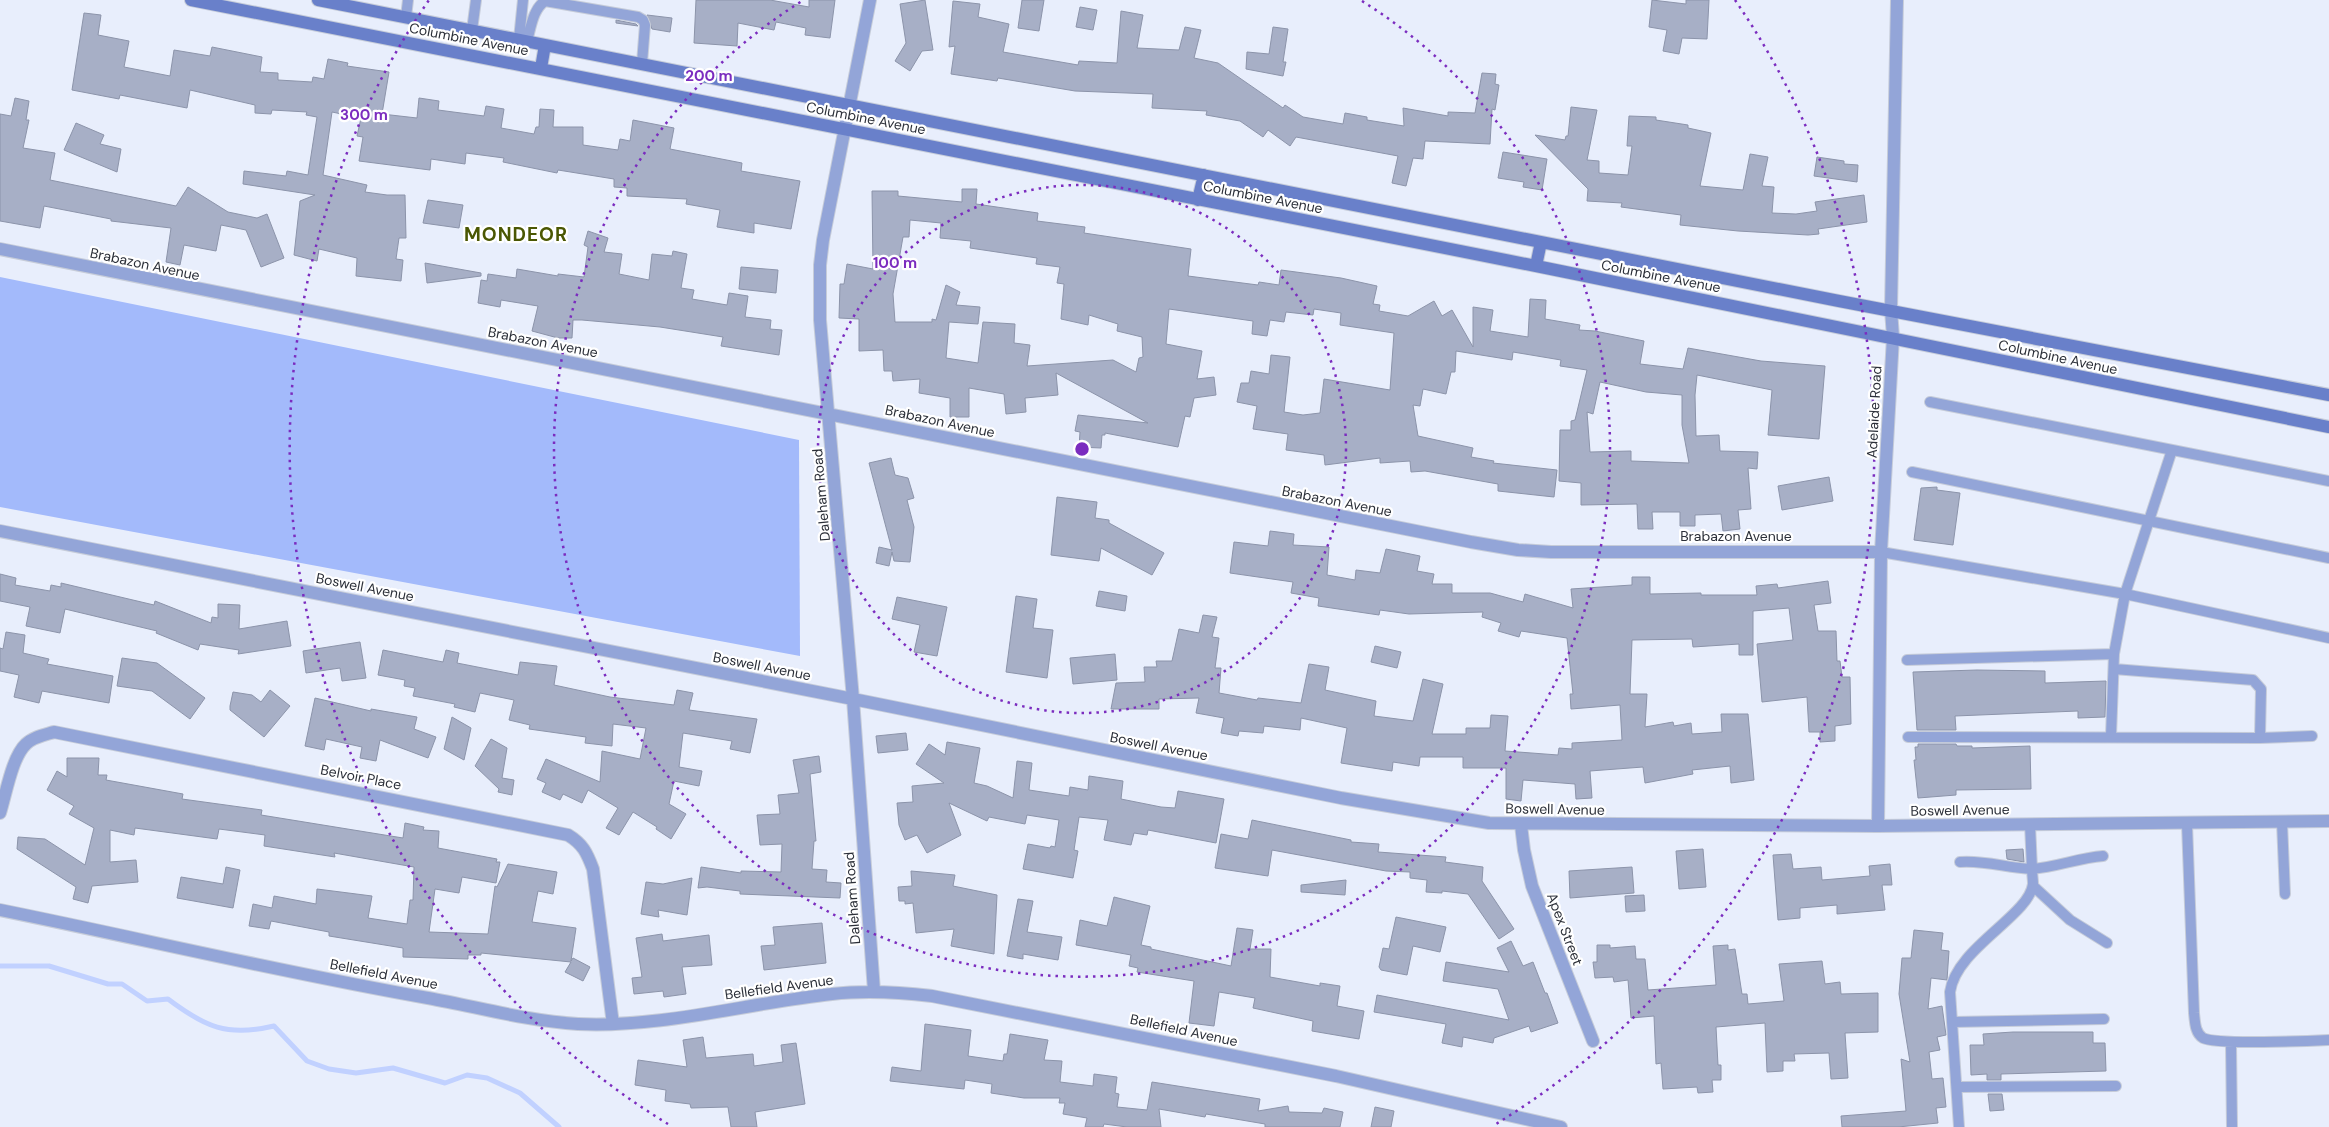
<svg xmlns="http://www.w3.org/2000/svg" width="2329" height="1127" font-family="'DM Sans',sans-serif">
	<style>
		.green { fill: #a3bafb }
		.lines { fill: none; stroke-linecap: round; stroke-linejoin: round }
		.stream { stroke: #c1d1ff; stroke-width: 5 }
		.building { fill: #a7afc6; stroke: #8c94aa; fill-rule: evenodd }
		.lane-casing { stroke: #c6ccd9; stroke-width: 12 }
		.street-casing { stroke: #c6ccd9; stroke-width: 14 }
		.secondary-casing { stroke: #c6ccd9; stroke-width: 14 }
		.lane { stroke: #93a5d8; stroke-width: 10 }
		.street { stroke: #93a5d8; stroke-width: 12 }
		.secondary { stroke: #6980ca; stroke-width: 12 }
		.ring { fill: none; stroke: #7b2cbf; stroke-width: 2.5; stroke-dasharray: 2.5 5 }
		.labels { text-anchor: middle; stroke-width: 4.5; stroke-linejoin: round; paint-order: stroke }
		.street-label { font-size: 14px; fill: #2b2f38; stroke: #fff }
		.district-label { font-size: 19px; font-weight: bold; letter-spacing: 1px; fill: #4a5703; stroke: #fff }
		.centre { fill: #7b2cbf; stroke: #fff; stroke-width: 2.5 }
		.ring-label { font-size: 15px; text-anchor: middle; font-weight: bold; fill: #7b2cbf; stroke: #fff; stroke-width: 4.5; stroke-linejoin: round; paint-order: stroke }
	</style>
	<rect width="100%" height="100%" fill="#e8eefc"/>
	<path class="green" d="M0,277L799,440L800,656L0,507Z"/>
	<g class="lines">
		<path class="stream" d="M0,966H49L108,984H122L147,1001L168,999C205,1027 227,1037 274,1026L307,1061L329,1069L356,1073L393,1068L445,1083L467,1075L487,1078L520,1093L559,1127"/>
	</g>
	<path class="building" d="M696,0H770L809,7V0H835L830,38L805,35L806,28L776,22L774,30L738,23L737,46L694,43Z
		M925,0L933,50L922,51L910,71L895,61L906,43L900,4Z
		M1022,0H1044L1039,31L1018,28Z
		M1652,0L1686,4V0H1709L1707,39L1682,38L1679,54L1663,51L1667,30L1649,27Z
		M953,1L980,4L978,17L1009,24L1003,52L1078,65L1079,61L1117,63L1121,11L1143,15L1137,48L1179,50L1185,27L1201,30L1194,58L1218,63L1283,108L1285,105L1303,117L1343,124L1345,113L1367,117V120L1404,126L1403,108L1448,116V112L1475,113L1482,73L1496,74L1495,84L1499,85L1495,110L1492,109L1490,144L1425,141L1423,159L1413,158L1406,186L1392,183L1398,156L1296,137L1290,146L1268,130L1263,137L1240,121L1206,115L1207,111L1152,108L1153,94L1075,91L998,78L997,81L951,74L955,46L949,47Z
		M1080,7L1097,10L1093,30L1076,27Z
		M84,13L101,15L98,35L129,41L124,67L170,76L174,50L210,56L212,47L262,57L260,72L278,73V80L312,82L313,77L324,79L328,59L348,63L347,66L389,72L382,114L417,118L419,98L439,101L438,110L484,116L486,106L504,109L501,128L534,134L536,127H539L540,109L554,110L553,127H583V145L618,150L620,139L630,141L633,120L674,128L670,149L742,163L741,171L800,181L791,229L754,223V233L717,227L720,210L686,204L687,199L627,196V188L614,187V179L558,170L557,173L503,162L504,158L466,153L465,164L431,159L430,170L359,161L363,137L357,136L361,118L332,112L323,175L367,185L365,192L387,195H405L406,238H399L396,259L403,260L401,281L356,276L357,258L319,249L317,261L294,255L300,201L315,195L243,184L244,171L286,176L287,171L308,175L317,117L306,115L307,112L272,110L271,114L255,113V105L190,90L187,108L120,95L119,99L72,90Z
		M647,15L672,18L670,32L652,29Z
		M616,20L636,24L638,26L616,23Z
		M1273,27L1288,29L1283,62H1286L1283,76L1246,69L1247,52L1269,54Z
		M15,98L29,101L26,120H29L23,148L55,153L50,180L176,206L188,187L228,212L257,218L267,214L284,258L261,267L246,230L221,225L216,251L184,245L180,265L166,262L171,228L111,221V219L44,206L40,228L0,221V114L11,116Z
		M1571,107L1597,110L1587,160L1599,161V173L1628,175L1632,146H1627L1629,116L1656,117V120L1688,125V128L1711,133L1700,186L1743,190L1750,154L1768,157L1762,186L1774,187L1772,213L1796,214L1817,211L1815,202L1864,195L1867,222L1818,229L1819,234L1808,235L1738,231L1680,225L1681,215L1621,207L1622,203L1587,201L1588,189L1535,135L1565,140L1566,136H1568Z
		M76,123L104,135L100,144L121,149L117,172L64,150Z
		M1503,152L1547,159L1542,190L1523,187L1524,182L1498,178Z
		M1817,157L1844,161V164L1858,165L1857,182L1814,176Z
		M962,189H977L976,204L1038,213L1037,221L1085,227L1084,233L1191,249L1188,276L1258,285L1259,282L1279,285L1281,270L1341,278L1377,286L1373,304L1380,305L1379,311L1408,316L1434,301L1442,316L1452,310L1473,347V307L1493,310L1490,331L1528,337L1530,299L1546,300L1545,319L1580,325L1579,330L1595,331L1644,341L1640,364L1683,369L1688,348L1761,361L1825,366L1819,439L1768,435L1772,390L1697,375L1695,395L1696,436L1719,435L1720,451L1758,452L1757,469L1748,468L1751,509L1738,510L1740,529L1723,531L1721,514L1695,515V526H1680V512H1652L1653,529H1638L1637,504L1581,505V483L1559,481L1560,430H1571V421L1575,420L1587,370L1560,366L1561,360L1513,352L1512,360L1456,351L1455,372H1451L1446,394L1423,389L1420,406L1413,405L1418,436L1473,448L1471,457L1494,461L1493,463L1557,470L1554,497L1498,491V484L1425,471L1411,472L1410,461L1380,463V458L1325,465L1324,455L1286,450L1288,434L1253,429L1257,406L1237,402L1241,383H1249L1251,371L1269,374L1271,355L1290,357L1284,412L1303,415L1320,413L1324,379L1390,390L1394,333L1340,325L1341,313L1314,309L1313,315L1286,312L1284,322L1270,320L1267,336L1252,334L1253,321L1169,309L1166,344L1202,351L1197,379L1214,377L1216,395L1194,398L1190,417L1185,416L1178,447L1105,433V435H1102L1101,448L1079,447L1080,432L1075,431L1078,415L1148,423L1056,373L1058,395L1025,398L1026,412L1006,414L1004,394L969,388V417H950V398L919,393L920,379L893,381L892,371H884L883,350L859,351V319L839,318L840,284H844L847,264L873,269L872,191H898V196L962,202ZM910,220L941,223L940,238L971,241L970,248L1037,258L1036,264L1060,267L1057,283L1064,284L1061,319L1088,325L1089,315L1118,324L1117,331L1142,337L1143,357L1139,358L1136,372L1113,360L1027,366L1030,345L1014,343L1015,324L983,322L978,363L946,358L949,322L978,324L980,307L956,305L960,292L946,285L936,320L932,319V322H895L893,294L903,237H909ZM1600,382L1646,392L1682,395V425L1689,463L1631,461V451L1590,452L1587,412L1593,414Z
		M428,200L463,205L459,228L423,223Z
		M588,231L608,238L604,252L622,254L619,274L649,280L652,254L672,256L673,251L687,254L681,288L694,290L692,299L727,305L729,293L748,296L745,317L771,320L770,329L782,330L779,355L721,346L723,337L660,327L582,320H573L572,338H558L532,331L538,306L501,300L500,307L478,303L481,280L487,281L488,274L516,278L517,269L558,276V274L584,277L588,247L584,245Z
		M425,263L481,273V276L427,283Z
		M741,267L778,270L776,293L739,289Z
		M891,458L895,475L908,478L914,498L907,500L914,527L910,562L894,561L892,552L889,566L876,563L879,547L892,550L869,463Z
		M1829,477L1833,501L1782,510L1778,486Z
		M1937,487V490L1960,493L1953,545L1914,540L1921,488Z
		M1057,497L1097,502L1095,518L1109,520V523L1164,553L1152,575L1101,548L1099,561L1051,555Z
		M1270,531L1294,534L1293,545L1329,547L1327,575L1355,580L1356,570L1380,573L1386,549L1420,556L1417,571L1434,574L1432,584H1452V593H1490L1523,602L1525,594L1573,608L1571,589L1632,585V577H1650V594L1701,593V595H1757L1756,586L1777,584L1778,588L1828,581L1831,603L1814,605L1818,631H1836L1837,661H1840L1842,677H1850L1851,724L1835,726V741L1820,742V732H1809L1807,697L1762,702L1757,644L1793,640L1789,608L1753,611V655H1739V644L1693,647L1692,639L1632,640L1630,694H1647L1645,727L1673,722L1674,726L1691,723L1692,734L1722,732L1721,714H1748L1754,780L1731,783L1730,766L1692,770L1693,774L1645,783L1643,767L1590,771L1592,798L1576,799L1575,784L1523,780L1521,801L1506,799V768H1463V757H1420L1419,766L1393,762L1392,771L1341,763L1347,728L1301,718L1300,730L1264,726L1263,733L1239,731L1238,736L1221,733L1224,718L1196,713L1199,698L1159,699V709H1111L1116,683L1145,682L1144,667H1157L1156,661H1172L1179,629L1199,633L1203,615L1217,617L1212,637L1219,638L1215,668H1221L1219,693L1257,700L1258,698L1301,703L1309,664L1329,667L1325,690L1376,701L1374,716L1413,721L1423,679L1443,684L1432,734H1466V728H1490L1491,715L1508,716L1505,751L1558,755L1559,748L1572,749V743L1622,740L1620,705L1571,709L1570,694H1573L1567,638L1521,631L1519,637L1498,631L1501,623L1482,617L1483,612L1409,614L1380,610L1379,615L1318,606L1319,598L1291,593L1293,582L1230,573L1234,542L1268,546Z
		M0,574L16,578L15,585L50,591L51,585L61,587V583L154,605L155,601L211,623L212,617L218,618V604L240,605L239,629L287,621L291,646L238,654L239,650L200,644L198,650L156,633L157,631L65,609L60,633L26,626L30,607L0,601Z
		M1099,591L1127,596L1125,611L1096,606Z
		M1016,596L1037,599L1033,628L1053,630L1047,678L1006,672Z
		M897,597L947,607L937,656L914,652L920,625L892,619Z
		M6,632L25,635L23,653L49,659L47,664L113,676L109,703L42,691L39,703L14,697L19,675L0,671V648L3,649Z
		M360,642L366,678L342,681L340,668L306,673L303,651Z
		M1375,646L1401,652L1397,668L1371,662Z
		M383,650L443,662L446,650L459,653L457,663L518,675L520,662L557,666L554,685L610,697L674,705L677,690L693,693L689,710L757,719L750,753L730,749L732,741L683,733L679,767L702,771L699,786L674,781L669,804L686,814L671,839L656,829L657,827L633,812L619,835L606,828L618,808L588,790L582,803L563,794L560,800L542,792L546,783L537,779L546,759L600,782L602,751L640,759L646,728L613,724L612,746L585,743L586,737L529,729L530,725L509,720L514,700L480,693L475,712L454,707L455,704L413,696L415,688L404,686L405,680L378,675Z
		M1115,654L1117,680L1073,684L1070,658Z
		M122,658L157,663L205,698L190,719L152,691L117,686Z
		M1977,670L2045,671V683L2106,681L2105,717L2078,718V711L1955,716L1956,730H1917L1913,672Z
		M270,690L290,706L264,737L230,710V706L233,692L252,695L261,702Z
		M315,698L371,711V709L417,717L414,729L436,737L428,758L380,740L376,761L360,758L362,747L326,739L324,750L305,746Z
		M452,717L471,728L464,760L444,749Z
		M906,733L908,750L878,753L876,736Z
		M491,739L507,748L502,778L514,780L512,795L498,792L499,789L475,766Z
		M947,742L980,748L974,783L987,786L1013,798L1017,761L1032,763L1029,790L1069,796L1070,787L1088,790L1089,776L1123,781L1121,799L1161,807L1175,808L1178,791L1224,799L1216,843L1148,830L1147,835L1134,833L1131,845L1104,840L1108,820L1079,817L1074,850L1078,851L1073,878L1023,869L1028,844L1050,848L1051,846L1055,847L1059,820L1027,815L1025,824L989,817L987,821L949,803L961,835L927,853L917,835L905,840L899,825L897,803L913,802L912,786L944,783L916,764L929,744L945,755Z
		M1918,744H1956L1957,746H1972V748L2030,746L2031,789L1956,790V795L1918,798L1914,760H1916L1915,747H1918Z
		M819,756L821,772L810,774L816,841H814L812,869L827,870L826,882L841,883L840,898L740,894V891L707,887L698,888L701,867L741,873V871L781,872L782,844L760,845L757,815L780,814L778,795L799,793L793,760Z
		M67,758H99L98,775H107L106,780L183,794L182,799L262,810L261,815L403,838L405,823L424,827L423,830L439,831L438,848L497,859L496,862H500L496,883L462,877L459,893L435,889L429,932L488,934L495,886L497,887L508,864L557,872L553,894L538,891L532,922L576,928L571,961L573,958L590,967L583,981L565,972L571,962L481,953V955H468V959L403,957V948L329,936V932L271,921L269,929L249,926L253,904L272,908L274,896L316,904L317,889L372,896L368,918L407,924L410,900H413L414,867L334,853L335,857L264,846L265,835L219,829L217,839L135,828L134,835L110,830V862L136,860L138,882L92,886L88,903L73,899L76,887L17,849L18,837L45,839L85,865L94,828L69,814L74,806L47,790L57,771L67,777Z
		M1252,820L1351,840V842L1379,844L1378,852L1446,857L1445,862L1483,867L1482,881L1514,929L1499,939L1468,894L1442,891V893L1426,892L1427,880L1410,878V872L1386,871L1272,850L1268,876L1215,868L1221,834L1248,839Z
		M1703,849L1706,887L1679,889L1676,851Z
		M2023,849L2024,862L2007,859L2006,850Z
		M1791,854L1793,869L1821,867L1822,880L1870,876L1869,866L1890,864L1892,885H1882L1885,910L1837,914V905L1800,908V918L1778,920L1773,855Z
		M226,867L240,870L233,908L177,898L181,877L223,884Z
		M1632,867L1634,893L1570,898L1569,871Z
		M911,871L955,875L953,886L997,895L994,954L951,946L954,929L916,933L913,903L905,904V901H899L898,887L912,886Z
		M692,878L687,915L658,910L659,917L641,914L646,882L663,884Z
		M1346,880L1345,895L1301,892V885Z
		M1644,895L1645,911L1626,912L1625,896Z
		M1114,897L1150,906L1141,945L1151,947V949L1231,966L1237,928L1253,930L1250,949H1271L1270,977L1320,986V983L1340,986L1337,1006L1364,1011L1359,1039L1312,1031L1313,1021L1253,1008L1255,998L1219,992L1214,1026L1189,1023L1194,981L1137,972L1138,968L1129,966L1131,955L1076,945L1080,920L1107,926Z
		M1018,899L1033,901L1027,932L1062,937L1058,960L1023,954V959L1007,956Z
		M1396,917L1446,927L1440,952L1413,946L1407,975L1381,970L1379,967L1383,948L1389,949Z
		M822,923L826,963L764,970L761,946L775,945L773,927Z
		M1914,930L1943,933L1941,950L1949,951L1947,980L1931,978L1928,1009L1942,1006L1946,1035L1937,1037L1940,1050L1929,1052L1932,1079L1943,1078L1946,1107L1936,1108L1938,1123L1898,1127H1842L1841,1116L1906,1111L1901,1059L1910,1062L1899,994L1902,958H1911Z
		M662,934L663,941L709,935L712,965L682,967L686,994L664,997L663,991L634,994L632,978L642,977L636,938Z
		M1511,941L1523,966L1533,962L1545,993H1547L1558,1023L1531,1032L1529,1026L1494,1038L1493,1043L1463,1037L1462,1047L1442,1043L1446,1024L1374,1012L1377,995L1509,1020L1498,989L1443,981L1446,962L1509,972L1497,948Z
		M1597,945H1610V948L1635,946L1636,959H1645L1648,990L1716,985L1713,946L1728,945V950L1735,949L1742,994H1747L1748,1004L1784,1001L1779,964L1822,961L1825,984L1840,982L1841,994L1878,993V1032L1845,1033L1848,1078L1831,1079L1829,1053L1794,1054L1795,1061H1783V1071L1767,1072L1765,1023L1716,1027L1718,1065H1721V1080H1712L1713,1092L1698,1093L1697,1087L1663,1089L1661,1063L1656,1064L1654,1016L1631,1018L1628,980L1614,982L1613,977L1595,978L1593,962H1597Z
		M925,1024L971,1030L968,1056L1003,1061L1004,1054H1007L1010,1034L1048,1040L1044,1060L1062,1061L1060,1082L1093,1086L1094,1074L1117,1077L1115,1093L1119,1094L1117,1107L1147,1110L1152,1082L1260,1099L1258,1111L1288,1106L1289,1112L1322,1113L1324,1108L1343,1112L1340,1127H1265V1124L1206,1114L1205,1117L1159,1109L1161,1127H1127L1104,1124L1103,1127H1085L1087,1118L1063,1114L1065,1103H1059L1060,1098H1024L991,1093L992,1084L965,1080L964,1089L890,1081L892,1067L921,1071Z
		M2013,1032H2093V1043H2105L2106,1071L2001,1074V1080H1987V1074L1971,1075L1970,1045H1984L1983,1034Z
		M703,1037L706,1058L753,1054L754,1066L783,1062L781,1045L796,1043L805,1104L755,1112L757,1127H731L728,1107L691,1108L690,1104L665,1101L666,1090L635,1085L638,1060L687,1067L683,1040Z
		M1988,1094H2002L2004,1110L1990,1111Z
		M1375,1107L1394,1111L1391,1127H1371Z"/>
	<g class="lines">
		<defs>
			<path id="lane" d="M406,17L408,0
				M472,30L476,0
				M519,39L523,0
				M527,41C531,27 533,9 545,1L638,17L643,20L645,25L642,63
				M1930,402L2329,481
				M1912,472L2329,558
				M1881,552L2125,594L2329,638
				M1907,660L2114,654
				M2114,669L2253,680L2261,689L2260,738
				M2111,736L2114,654L2125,594L2172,450
				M1908,737L2260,738L2312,736
				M2282,822L2285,894
				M2187,824L2194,1013C2195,1022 2195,1033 2203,1038C2216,1045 2309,1041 2329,1040
				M1960,862C1985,860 2007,868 2032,869L2030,824
				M2033,886L2070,920L2107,943
				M1953,1022L2104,1019
				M2231,1042L2232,1127
				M1957,1087L2116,1086
				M1959,1127L1950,992C1956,948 2029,916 2033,884C2033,879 2032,874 2032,869C2057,867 2078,858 2103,856"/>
			<path id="street" d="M870,0L823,240L820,265V320L853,699L874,991
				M0,249L1471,542L1518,550L1551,552H1881
				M0,531L853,699L1341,798L1489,823L1878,826L2329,821
				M0,813C6,794 12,757 26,744C33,737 44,735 54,732L568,835C583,844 587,853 593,869L613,1024
				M1521,825L1524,850L1532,886L1593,1041
				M1878,826L1881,552L1893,337L1891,310L1897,0
				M0,910C143,939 285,973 428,998C478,1007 527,1021 578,1024C663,1028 748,1003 832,994C866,990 898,992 932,996L1336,1076L1561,1127"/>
			<path id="secondary" d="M191,0L1536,266L2329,427
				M318,0L1839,301L2329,395
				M541,68L545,45
				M1198,200L1204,175
				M1536,266L1541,242"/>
		</defs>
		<use href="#lane" class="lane-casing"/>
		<use href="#street" class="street-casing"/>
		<use href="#secondary" class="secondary-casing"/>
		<use href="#lane" class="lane"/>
		<use href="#street" class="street"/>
		<use href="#secondary" class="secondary"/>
	</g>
	<g class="ring">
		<circle cx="1082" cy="449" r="264"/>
		<path d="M1362 1A528 528 0 1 1 802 1"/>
		<path d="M668 1124A792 792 0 0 1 429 0M1735 0A792 792 0 0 1 1496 1124"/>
	</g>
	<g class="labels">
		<g class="street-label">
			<text transform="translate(469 39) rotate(11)" y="5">Columbine Avenue</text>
			<text transform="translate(866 118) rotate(11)" y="5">Columbine Avenue</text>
			<text transform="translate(1263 197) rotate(11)" y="5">Columbine Avenue</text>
			<text transform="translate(145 264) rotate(12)" y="5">Brabazon Avenue</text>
			<text transform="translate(1661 276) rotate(11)" y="5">Columbine Avenue</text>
			<text transform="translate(543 342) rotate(11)" y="5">Brabazon Avenue</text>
			<text transform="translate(2058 357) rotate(12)" y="5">Columbine Avenue</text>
			<text transform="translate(1874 412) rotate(-87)" y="5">Adelaide Road</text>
			<text transform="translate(940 421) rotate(12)" y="5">Brabazon Avenue</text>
			<text transform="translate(821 495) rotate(-95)" y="5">Daleham Road</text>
			<text transform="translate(1337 501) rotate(11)" y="5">Brabazon Avenue</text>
			<text x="1736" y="541">Brabazon Avenue</text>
			<text transform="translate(365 587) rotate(11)" y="5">Boswell Avenue</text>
			<text transform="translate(762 666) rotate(11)" y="5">Boswell Avenue</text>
			<text transform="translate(1159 746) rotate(11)" y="5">Boswell Avenue</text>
			<text transform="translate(361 777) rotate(11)" y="5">Belvoir Place</text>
			<text transform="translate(1555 809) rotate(1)" y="5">Boswell Avenue</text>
			<text transform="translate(1960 810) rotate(-1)" y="5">Boswell Avenue</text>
			<text transform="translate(852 898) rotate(-94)" y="5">Daleham Road</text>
			<text transform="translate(1565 929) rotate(69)" y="5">Apex Street</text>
			<text transform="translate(384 974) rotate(11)" y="5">Bellefield Avenue</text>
			<text transform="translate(779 987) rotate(-8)" y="5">Bellefield Avenue</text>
			<text transform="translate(1184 1030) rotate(12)" y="5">Bellefield Avenue</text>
		</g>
		<g class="district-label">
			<text x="516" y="241">MONDEOR</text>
		</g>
	</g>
	<circle cx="1082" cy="449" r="8" class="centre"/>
	<g class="ring-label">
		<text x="709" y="81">200 m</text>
		<text x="364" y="120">300 m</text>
		<text x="895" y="268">100 m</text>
	</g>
</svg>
